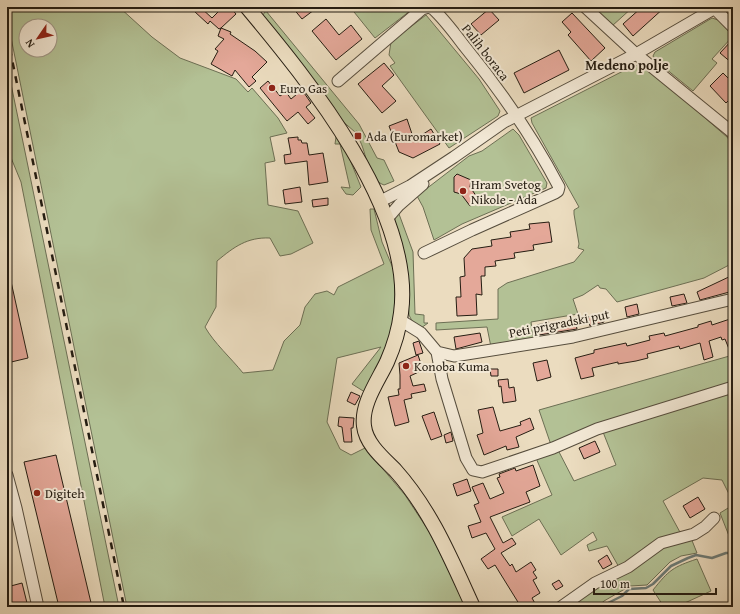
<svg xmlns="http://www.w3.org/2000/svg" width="740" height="614" font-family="'Gentium Book Plus',serif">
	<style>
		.green { fill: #b3c195; stroke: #6c6f54; fill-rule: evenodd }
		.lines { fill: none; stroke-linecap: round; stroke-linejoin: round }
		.stream { stroke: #6c7b77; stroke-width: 2.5 }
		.building { fill: #e4a899; stroke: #251d12 }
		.minor-casing { stroke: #564d3d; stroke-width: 13 }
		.major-casing { stroke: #251d12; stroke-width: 16 }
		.minor { stroke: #f2e8d5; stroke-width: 11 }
		.major { stroke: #ebdcbf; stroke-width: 14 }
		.rail { stroke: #251d12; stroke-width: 2.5; stroke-dasharray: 7 7; stroke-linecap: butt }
		.poi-dot { fill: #8f2418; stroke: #f2e8d5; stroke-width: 1.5 }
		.labels { text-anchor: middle; stroke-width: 4; stroke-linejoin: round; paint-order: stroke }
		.street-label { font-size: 13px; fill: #251d12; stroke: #f2e8d5 }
		.poi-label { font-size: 13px; fill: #251d12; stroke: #f2e8d5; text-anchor: start }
		.neighbourhood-label { font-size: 14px; font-weight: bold; fill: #251d12; stroke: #f2e8d5 }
	</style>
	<rect width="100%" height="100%" fill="#ebdcbf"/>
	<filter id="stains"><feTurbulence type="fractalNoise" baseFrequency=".005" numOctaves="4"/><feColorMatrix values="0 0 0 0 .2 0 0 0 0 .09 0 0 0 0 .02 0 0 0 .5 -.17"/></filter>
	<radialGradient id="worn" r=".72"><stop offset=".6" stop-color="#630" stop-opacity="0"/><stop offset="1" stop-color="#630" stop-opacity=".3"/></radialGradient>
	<path class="green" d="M7,7H119L152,37L180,58L236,79L248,92L252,88L278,118L287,133L270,137L275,161L265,163L268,205L298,211L313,243L291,254L280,256L270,238C247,237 234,247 217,261L216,307L205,327C214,343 231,358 243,373L273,370L284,341L300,325L305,307L315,294L327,291L334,295L338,287L384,264L371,230L370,209H374L382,242L395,273V313L390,338L368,394L352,384L381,347L337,358L327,422L340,449L351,455L365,448L405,495L430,533L466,606L127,607L7,18ZM26,26H50V50H26Z
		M350,7H415L375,38Z
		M592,7H633L612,26Z
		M266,11L359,124L377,158L384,160L394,181L384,185C367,179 367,153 359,139L361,137L357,131L355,132L340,119L261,17Z
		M426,15L479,79L500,111L498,116L449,148L390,66L395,63L389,55L391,42Z
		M712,18L718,20L733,36L712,59L717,63L693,91L655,60L653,56L655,52Z
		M7,59L11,84L119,607H105L21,182L7,148Z
		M638,65L645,66L727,137L733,145V263L704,278L617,302L606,289L600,288L598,285L583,295L573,299L578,314L531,322L534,342L491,347L487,327L436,330V323L498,319V289L507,283L574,262L584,250L578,248L579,244L574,214V210L579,207L532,123L531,118L631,67Z
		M513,129L519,135L547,183L546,188L462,224L434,240L423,207L417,196L469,156L482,151Z
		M336,137L342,140L361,187L353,195L346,194L341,187L350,188L340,144H335Z
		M397,213L399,214L413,252L415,314L424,315V323H428L421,328L412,321L409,315L406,266L393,224Z
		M733,355V382L551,445L539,410Z
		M733,391V502L722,480L703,478L663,501L681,534L620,569L607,546L589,551L587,545L597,540L593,532L561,555L539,519L512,536L502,517L552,495L536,458L558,450L574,481L616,465L603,432Z
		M733,505V546L720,513Z
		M691,538L697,553L681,556L670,562L647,585L630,586L604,601L597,607H574L573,604L592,589L652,551Z
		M697,559L711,591L676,607H664L653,590C669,570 673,567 697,559Z"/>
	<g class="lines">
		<path class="stream" d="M600,607L622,596L629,589L646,588L653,584L671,566L688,558L696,555L712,558L726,553H733"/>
	</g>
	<path class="building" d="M198,7H200L212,18L223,7H230L236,14L221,28L231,32L230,34L255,51L267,62L252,77L256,81L249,87L235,70L232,76L211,64L218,51L215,49L224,39L218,36L221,28L219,29L210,21L208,24L194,11Z
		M292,7H318L302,19Z
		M642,7H665L633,36L623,24Z
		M489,9L499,20L481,35L471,24Z
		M572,13L605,48L591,61L568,35L571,32L562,22Z
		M326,19L339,35L351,25L362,39L336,60L312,31Z
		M733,39V64L720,53Z
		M559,50L569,70L524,93L514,73Z
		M384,63L394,75L382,86L396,101L382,113L358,84Z
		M723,73L733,83V104L729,100L726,103L710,86Z
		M268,81L280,96L286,92L291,99L302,90L311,103L306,107L315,118L308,124L298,112L287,121L260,88Z
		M407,119L414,140L431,129L440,144L413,158L399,152L389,126Z
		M298,137V140H301L302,143H307L309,155L323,153L328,182L309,185L307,161L285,164L284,155L291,154L288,138Z
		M457,174L471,180L470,187L479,200L470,206L461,194L454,192V177Z
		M300,187L302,202L285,204L283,190Z
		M328,198V205L313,207L312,200Z
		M549,222L552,242L533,245L534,250L514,253L515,258L495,261L496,266L485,267V276H481L482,295L476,294L477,315L457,316L456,297H461L460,277L465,276L464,258L472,249L492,246L491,240L511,237L510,232L530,229L529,224Z
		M733,275V291L700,300L697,292Z
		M10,277L28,358L7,363V278Z
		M684,294L687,303L672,306L670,297Z
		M637,304L639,314L627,317L625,307Z
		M602,313L604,322L590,326L588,317Z
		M575,319L577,329L539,335L537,325L549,322V325Z
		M730,319L733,327V359L725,339L722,340L721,337L709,341L713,357L704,360L700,343L680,349L679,346L647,354L648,358L636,361L618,364V362L592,368L594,376L581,379L575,358L594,353V350L626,343L627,346L650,340L649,336L664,333L665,336L698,327V325L711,321L712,325Z
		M480,333L482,342L456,349L454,337Z
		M419,341L423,353L416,355L413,343Z
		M418,355L423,370L410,376L413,386L424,384L426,391L411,394L412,398L404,400L409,422L395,426L388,397L399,395L398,389H400V375L399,363Z
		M547,360L551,377L537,381L533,363Z
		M490,369H498V376H491Z
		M508,379L509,388L514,387L516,401L503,403L501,386L499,387L498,380Z
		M351,392L360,396L355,405L347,401Z
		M493,407L500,431L521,425L520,422L530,418L534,429L516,437L519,447L507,450L506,446L484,455L477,435L483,433L478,410Z
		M434,412L442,436L431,440L422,416Z
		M339,417L354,418L353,428H351L352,442H344L342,427L338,426Z
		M451,432L453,441L446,443L444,435Z
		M595,441L600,452L584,459L579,448Z
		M56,455L92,607H59L24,462Z
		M533,465L540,486L526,492L530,502L490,517L503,543L512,538L516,544L501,553L510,566L512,564L516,572L531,562L536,570L533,572L537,578L533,580L540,593L532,598L537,607H521L495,565L488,569L481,559L495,549L486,533L472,538L468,526L481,522L474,505L479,503L472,487L483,483L490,499L504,493L497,478L500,477L499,474L515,468L516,471Z
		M467,479L471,491L457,496L453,484Z
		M698,497L705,509L690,518L683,506Z
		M607,555L612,564L603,569L598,561Z
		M559,580L563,586L556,590L552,584Z
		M22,583L28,607H7V587Z"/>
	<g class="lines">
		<defs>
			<path id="minor" d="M585,7L636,54L733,133
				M713,7L733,27
				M338,81L422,9L429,7L433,9C445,20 455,34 465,47C500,90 533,137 559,187L558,191L555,193L472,230L424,253
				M379,202L410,186L454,157L504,122L636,54L717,7
				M386,220L399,205L423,184
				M400,320L421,333L437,352L454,356L573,337L733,299
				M437,352L442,379L466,458L473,470L482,472L553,448L597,429L733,387
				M7,475L16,508
				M7,511L16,508L38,607
				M561,607L595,583L628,567L661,543L694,534L705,527L714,518"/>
			<path id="major" d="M247,7C308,80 415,211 401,313C399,330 394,346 387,362C378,381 361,404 364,426C366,444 383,458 395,470C431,510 451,559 473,607"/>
		</defs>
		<use href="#minor" class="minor-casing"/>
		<use href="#major" class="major-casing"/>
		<use href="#minor" class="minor"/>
		<use href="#major" class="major"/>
		<path class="rail" d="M7,35L124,607"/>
	</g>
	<g class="poi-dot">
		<circle cx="272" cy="88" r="4"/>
		<rect x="354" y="132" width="8" height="8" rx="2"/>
		<circle cx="463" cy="191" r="4"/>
		<circle cx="406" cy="366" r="4"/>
		<circle cx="37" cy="493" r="4"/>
	</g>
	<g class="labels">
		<g class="street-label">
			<text transform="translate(486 52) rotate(52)" y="5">Palih boraca</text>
			<text transform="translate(559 323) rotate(-11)" y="5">Peti prigradski put</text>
		</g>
		<g class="poi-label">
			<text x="280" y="93">Euro Gas</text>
			<text x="366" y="141">Ada (Euromarket)</text>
			<text x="471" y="189">Hram Svetog<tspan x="471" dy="15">Nikole - Ada</tspan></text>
			<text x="414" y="371">Konoba Kuma</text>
			<text x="45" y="498">Digiteh</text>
		</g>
		<g class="neighbourhood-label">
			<text x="627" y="70">Medeno polje</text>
		</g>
	</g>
	<rect width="740" height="614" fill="none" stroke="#ebdcbf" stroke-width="24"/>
	<rect x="8" y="8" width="724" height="598" fill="none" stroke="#251d12" stroke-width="2"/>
	<rect x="12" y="12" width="716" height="590" fill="none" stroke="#251d12"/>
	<g transform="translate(38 38) rotate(236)"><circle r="19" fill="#f2e8d5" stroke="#a09787"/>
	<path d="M0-3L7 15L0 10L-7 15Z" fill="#8f2418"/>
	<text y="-6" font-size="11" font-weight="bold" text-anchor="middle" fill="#251d12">N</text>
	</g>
	<path d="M594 588v6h122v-6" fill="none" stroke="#251d12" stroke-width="2"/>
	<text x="600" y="588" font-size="12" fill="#251d12" stroke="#f2e8d5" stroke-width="3" paint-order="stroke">100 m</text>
	<rect width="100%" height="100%" filter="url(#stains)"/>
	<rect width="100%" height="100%" fill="url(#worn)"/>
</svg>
